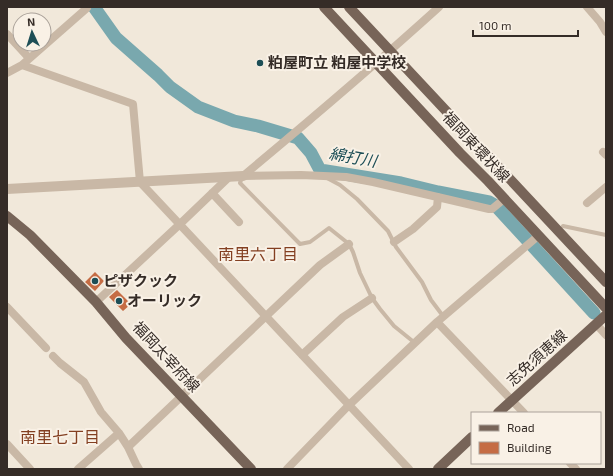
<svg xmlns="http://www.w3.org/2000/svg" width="613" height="476" font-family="'Exo 2','Noto Sans JP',sans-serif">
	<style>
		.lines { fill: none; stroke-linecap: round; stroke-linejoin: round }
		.river { stroke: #79a8ae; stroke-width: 13 }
		.building { fill: #c56c44 }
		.service { stroke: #c9b8a6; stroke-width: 4 }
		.minor { stroke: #c9b8a6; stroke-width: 8 }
		.tertiary { stroke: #c9b8a6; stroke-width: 10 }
		.primary { stroke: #776458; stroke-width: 10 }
		.poi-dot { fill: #1d4e56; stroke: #f9f1e6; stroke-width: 1.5 }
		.labels { text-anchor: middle; stroke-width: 4; stroke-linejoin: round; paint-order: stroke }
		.poi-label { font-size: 15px; font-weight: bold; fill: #352c27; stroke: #f9f1e6; text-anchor: start }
		.street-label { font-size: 15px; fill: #352c27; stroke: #f9f1e6 }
		.water-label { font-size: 16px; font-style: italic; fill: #1d4e56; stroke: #f9f1e6 }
		.neighbourhood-label { font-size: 16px; fill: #833f21; stroke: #f9f1e6 }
	</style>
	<rect width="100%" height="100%" fill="#f1e8da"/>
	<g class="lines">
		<path class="river" d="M94,7L116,38L158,75L170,87L198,107L234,121L258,126L298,138L311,153L320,170L401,183L438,192L489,202L496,206L594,313"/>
	</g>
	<path class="building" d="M95,272L104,281L95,291L85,282Z
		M117,290L131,304L123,311L109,297Z"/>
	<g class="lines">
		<path class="service" d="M242,177L240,183L300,244L310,242L329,228L349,244L353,252L360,273L372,298L380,309L394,326L415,343
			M327,178L340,185L357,199L388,231L396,247L422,282L431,300L443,316
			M563,226L606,235"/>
		<path class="minor" d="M587,7L600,22L606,32
			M7,34L29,58
			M22,65L133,104L140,182L409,469
			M7,73L22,65L87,8
			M603,152L606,155
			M243,176L301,175L346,177L373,182L489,209H492L504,199
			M243,176C309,121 375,65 439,7
			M212,193L239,222
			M587,203L606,187
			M394,242L413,229L437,207L438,197
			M96,302L180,224L229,177
			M7,307L46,348
			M437,322L524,413
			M596,324L606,335
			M302,355L343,317L372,298
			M53,356L60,363L84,382L101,412L119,433L128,447L136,464L139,469
			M7,444L30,469
			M128,447L320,265L349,244
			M570,463L576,469
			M78,469L119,433
			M287,469L348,406L437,322L538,236"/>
		<path class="tertiary" d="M7,189L243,176"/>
		<path class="primary" d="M324,7L460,153L488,181L606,308
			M349,7L606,282
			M7,216L30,235L96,302L126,338L251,469
			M498,413L606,315
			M438,469L472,437"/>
	</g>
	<g class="poi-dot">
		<circle cx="260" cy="63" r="4"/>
		<circle cx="95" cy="281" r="4"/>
		<circle cx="119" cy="301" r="4"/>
	</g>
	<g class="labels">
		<g class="poi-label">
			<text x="268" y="68">粕屋町立 粕屋中学校</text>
			<text x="103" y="286">ピザクック</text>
			<text x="127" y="306">オーリック</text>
		</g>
		<g class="street-label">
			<text transform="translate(476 147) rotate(47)" y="5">福岡東環状線</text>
			<text transform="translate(166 357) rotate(47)" y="5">福岡太宰府線</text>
			<text transform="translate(537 358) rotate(-42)" y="5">志免須恵線</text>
		</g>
		<g class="water-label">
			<text transform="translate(353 157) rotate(10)" y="6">綿打川</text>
		</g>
		<g class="neighbourhood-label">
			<text x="258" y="260">南里六丁目</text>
			<text x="60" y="443">南里七丁目</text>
		</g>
	</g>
	<rect width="613" height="476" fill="none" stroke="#352c27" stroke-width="16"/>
	<rect x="471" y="412" width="130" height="52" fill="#f9f1e6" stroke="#aba29a"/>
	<rect x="479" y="425" width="20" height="6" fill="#776458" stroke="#aba29a"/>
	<text x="507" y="432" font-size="12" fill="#352c27">Road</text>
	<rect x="479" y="442" width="20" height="12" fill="#c56c44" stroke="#aba29a"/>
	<text x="507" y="452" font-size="12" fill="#352c27">Building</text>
	<g transform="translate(32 32) rotate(356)"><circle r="19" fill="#f9f1e6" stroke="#aba29a"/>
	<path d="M0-3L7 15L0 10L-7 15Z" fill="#1d4e56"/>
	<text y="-6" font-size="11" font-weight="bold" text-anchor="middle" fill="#352c27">N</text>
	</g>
	<path d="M473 30v6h105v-6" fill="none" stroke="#352c27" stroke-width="2"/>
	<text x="479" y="30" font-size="12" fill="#352c27" stroke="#f9f1e6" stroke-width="3" paint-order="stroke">100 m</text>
</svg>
